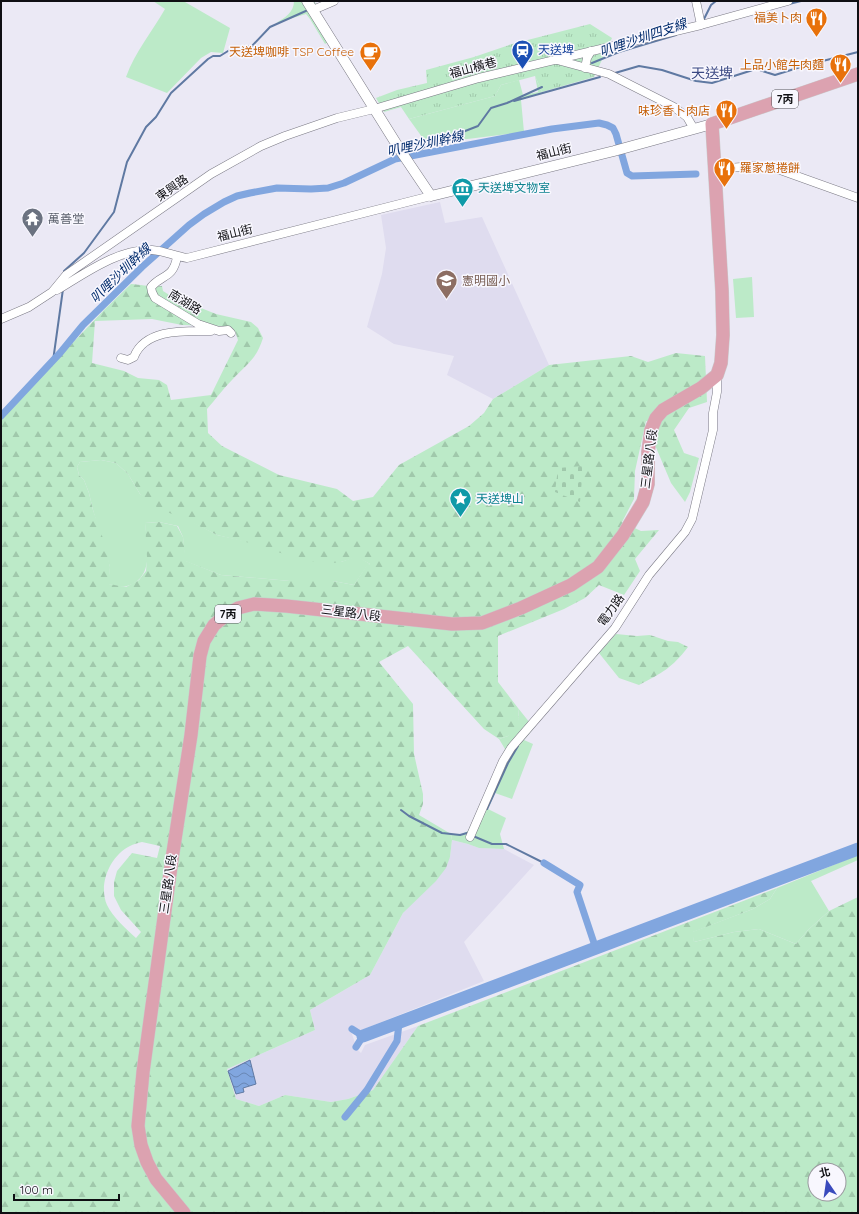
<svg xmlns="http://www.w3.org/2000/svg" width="859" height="1214" font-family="Quicksand,'Noto Sans TC',sans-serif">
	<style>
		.built { fill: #dfdcef }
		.grass { fill: #bceac8 }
		.forest { fill: url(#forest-firs); fill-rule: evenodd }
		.cemetery { fill: url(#cemetery-stones) }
		.park { fill: url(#park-tufts) }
		.water { fill: url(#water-waves); stroke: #5f79a2 }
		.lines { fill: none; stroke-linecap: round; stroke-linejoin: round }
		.stream { stroke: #5f79a2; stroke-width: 2 }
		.canal { stroke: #81a6df; stroke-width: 7 }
		.river { stroke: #81a6df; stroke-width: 13 }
		.minor-casing { stroke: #7a7984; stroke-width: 9 }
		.tertiary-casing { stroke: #7a7984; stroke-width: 11 }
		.primary-casing { stroke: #cacacb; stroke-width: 14 }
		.minor { stroke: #fff; stroke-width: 8 }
		.tertiary { stroke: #fff; stroke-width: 10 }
		.primary { stroke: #dca2b0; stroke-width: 13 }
		.labels { text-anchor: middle; stroke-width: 3; stroke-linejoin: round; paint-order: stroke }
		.shield { fill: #f8f7fe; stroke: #55555a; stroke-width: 1 }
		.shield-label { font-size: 11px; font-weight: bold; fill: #0f0f13 }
		.food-label { font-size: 12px; fill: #c56008; stroke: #f8f7fe; text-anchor: end }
		.transit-label { font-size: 12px; fill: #164399; stroke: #f8f7fe; text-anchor: start }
		.street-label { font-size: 12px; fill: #0f0f13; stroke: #f8f7fe }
		.culture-label { font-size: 12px; fill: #0d838f; stroke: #f8f7fe; text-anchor: start }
		.worship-label { font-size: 12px; fill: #5b616d; stroke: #f8f7fe; text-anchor: start }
		.education-label { font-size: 12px; fill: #785e54; stroke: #f8f7fe; text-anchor: start }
		.water-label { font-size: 13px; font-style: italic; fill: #002b6c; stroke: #f8f7fe }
		.quarter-label { font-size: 14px; fill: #3a4883; stroke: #f8f7fe }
	</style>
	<defs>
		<pattern id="forest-firs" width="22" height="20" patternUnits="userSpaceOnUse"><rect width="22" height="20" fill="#bceac8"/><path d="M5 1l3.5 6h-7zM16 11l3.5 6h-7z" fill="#a0c8ab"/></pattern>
		<pattern id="cemetery-stones" width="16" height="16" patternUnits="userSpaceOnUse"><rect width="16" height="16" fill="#bceac8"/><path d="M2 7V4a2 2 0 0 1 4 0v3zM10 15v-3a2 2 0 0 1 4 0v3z" fill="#a0c8ab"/></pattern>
		<pattern id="park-tufts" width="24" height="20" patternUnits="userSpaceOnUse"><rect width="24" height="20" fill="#bceac8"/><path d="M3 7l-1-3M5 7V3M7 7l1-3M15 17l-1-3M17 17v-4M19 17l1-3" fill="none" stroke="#a0c8ab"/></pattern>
		<pattern id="water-waves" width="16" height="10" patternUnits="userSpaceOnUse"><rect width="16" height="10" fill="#81a6df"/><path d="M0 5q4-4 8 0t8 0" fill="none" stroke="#6886b4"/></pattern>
	</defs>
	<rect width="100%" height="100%" fill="#ebe9f5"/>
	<path class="built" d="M440,202L445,223L482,217L549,365L493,399L447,375L454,356L394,344L367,327L382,274L386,248L381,215Z
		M452,840L468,844L479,848L504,849L534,865L464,942L484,981L359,1031L355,1027L351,1031L357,1049L361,1053L365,1045L418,1026L373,1090L348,1099L331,1102L285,1095L259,1106L236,1099L227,1069L315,1030L310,1010L370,975L403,913L450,857Z"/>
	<path class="grass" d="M153,1H185V2L230,28L223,53L211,52L201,58L167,93L126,77C135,52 152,32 165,9Z
		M294,1H314L321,11L319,12L334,38L325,44L310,19L306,14L276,23C285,18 294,12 294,1Z
		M535,76L542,92L521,100L524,132L427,144L409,119L495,96L501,85L519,80L523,95L538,92Z
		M752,277L754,317L736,318L733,279Z
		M101,460L116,463L128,474L140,494L217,535L341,562L357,556L370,564L367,566L354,585L333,581H290L221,575L185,561L183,537L178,526L159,522L145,523C147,545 155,578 127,586C122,588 114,585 108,584L110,567L93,510L89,493L84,480L79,475L77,467L80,462Z
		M518,708L534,728L524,740L533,744L512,799L495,793L488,809L506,818L500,834L504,849L479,848L468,844L452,840L451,834H462L468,831L505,749L499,739L508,736L519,719Z
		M858,855V860L811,881L829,911L808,930L796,944L759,929L734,932L694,942L692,932L753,909L770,899L777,888Z"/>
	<path class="forest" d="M131,284C143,285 151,287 162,286L163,291L171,296L216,314L251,322L258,328L263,338C256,360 247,364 232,380C223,389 215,400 207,409L208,433L222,446L279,475L337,489L353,501L373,497L399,465L469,426L484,413L493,399L549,365L631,356L648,362L676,353L705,356L707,402L689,408L674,430L684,453L699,458L690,492L685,502L671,483L655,445V423L646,421L635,471L634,499L622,522L641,531L659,530L635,559L640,571L624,595L599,585L585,598L564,609L498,636V682L518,708L519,719L517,729L508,736L499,739L484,729L408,646L379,662L413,704L414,754L423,794V804L419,815L451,834L452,840L450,857L446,868L436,881L403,913L370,975L310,1010L315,1030L227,1069L236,1099L259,1106L285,1095L331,1102L348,1099L373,1090L418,1026L777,888L770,899L753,909L693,932L694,942L734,932L759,929L796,944L808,930L829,911L858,897V1213H1V418L105,309ZM152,319L182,325L222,326L235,331L238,340L211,395L171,400L167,385L159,380L138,378L124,371L92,363L95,321ZM101,460L116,463L128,474L140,494L158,508L195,524L217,535L250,543L293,557L324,564L341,562L357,557L370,564L367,565L354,585L333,581H290L221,575L186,561L183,537L177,526L159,522L145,523L147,557L146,571L139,580L126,587L109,584L110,567L106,547L93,510L89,493L84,480L79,475L77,467L80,462ZM142,842L160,846L157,858L132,853L117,871L114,882V896L121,910L141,932L136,938C127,930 112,916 107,905C98,884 110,856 130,846C133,844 138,843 142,842ZM815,1170H839V1194H815Z
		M616,634L637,636L650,635L668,641L678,642L688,647C672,668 662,673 639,685L619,678L599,653Z"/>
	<path class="cemetery" d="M583,466L580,502L555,492L558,468Z"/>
	<path class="park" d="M590,24L612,38L594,77L542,92L535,76L501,85L495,96L409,119L401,107L384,112L376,98L397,90L427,83L426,70L474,57L512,44Z"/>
	<path class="water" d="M250,1060L256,1084L243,1088L244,1092L236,1094L228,1071Z"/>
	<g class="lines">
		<path class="stream" d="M789,4L801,1
			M703,21L711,5L716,1
			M592,63L619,52L676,35
			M615,73L639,66L662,70L696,81L712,83L756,69L775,75L807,65L858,52
			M514,101L600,77
			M415,155L424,147L478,126L491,108L507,103L542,87
			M64,272V271L84,253L114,212L127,162L146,127L156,117L171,93L208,59L213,56H220L228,51L252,46L270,27L308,10
			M53,361L63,289
			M487,809L508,763L518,746
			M401,810L409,816L442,833L460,835L467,833L469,834
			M473,836L492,844H506L544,863"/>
		<path class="canal" d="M1,416L60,353L83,325L142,267L189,225L204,214L224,202L237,196L250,193L277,188L311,189L328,188L344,183L395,159L552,129L599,123L607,125L613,128L616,134L627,173L632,176L696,174
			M544,863L580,885L577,892L596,949
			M352,1029L363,1036
			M356,1047L363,1036
			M345,1117L367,1090L397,1041L399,1023"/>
		<path class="river" d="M363,1036L858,849"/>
		<defs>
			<path id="minor" d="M696,1L701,25
				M313,10L334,1
				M557,60L609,74L674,107L687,117L694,129
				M585,68L587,58L591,51
				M714,169L755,166L780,170L858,198
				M177,257C173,279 162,274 151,287L152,292L155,298L198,324L219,331L228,330L231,333
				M57,290C84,274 119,248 152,250C165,251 174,256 187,258L431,196
				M1,319L29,307L52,292L66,275L211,174L261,146L285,136L337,118L374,109L479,78L701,25L788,1
				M121,358L128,360L134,357C145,328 186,331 211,331
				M470,837L503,761L511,748L615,628L649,575L685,532L692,519L713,430V413L717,392V375"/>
			<path id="tertiary" d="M307,1L402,153L431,196L614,151L712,124"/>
			<path id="primary" d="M184,1213L156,1179L147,1162L141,1145L138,1126L143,1072L172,859L191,735L200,656L204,641L214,625L226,615L238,608L254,604L286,606L452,624L482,623L521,608L571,585L598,567L623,535L643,502L648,484V452L651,430L656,418L663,410L701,388L717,375L721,363L723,335L722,291L712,124L858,74"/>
		</defs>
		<use href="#minor" class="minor-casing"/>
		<use href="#tertiary" class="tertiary-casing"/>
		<use href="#primary" class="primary-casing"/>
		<use href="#minor" class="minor"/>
		<use href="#tertiary" class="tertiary"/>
		<use href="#primary" class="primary"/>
	</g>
	<defs>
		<symbol id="restaurant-pin" viewBox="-11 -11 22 30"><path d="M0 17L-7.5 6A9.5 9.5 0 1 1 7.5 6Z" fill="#e8710a" stroke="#f8f7fe"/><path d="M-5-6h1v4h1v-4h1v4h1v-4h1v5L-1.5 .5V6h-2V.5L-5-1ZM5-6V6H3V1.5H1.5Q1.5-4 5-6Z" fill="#fff"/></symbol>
		<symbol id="station-pin" viewBox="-11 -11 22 30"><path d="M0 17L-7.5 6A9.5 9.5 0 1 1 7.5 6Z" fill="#1a4fb4" stroke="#f8f7fe"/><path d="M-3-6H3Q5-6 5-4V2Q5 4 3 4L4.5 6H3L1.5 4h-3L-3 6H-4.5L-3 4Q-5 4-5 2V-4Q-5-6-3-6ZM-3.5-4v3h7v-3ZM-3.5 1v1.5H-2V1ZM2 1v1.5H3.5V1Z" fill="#fff"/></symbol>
		<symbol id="cafe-pin" viewBox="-11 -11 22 30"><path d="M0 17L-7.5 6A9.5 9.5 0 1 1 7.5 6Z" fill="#e8710a" stroke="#f8f7fe"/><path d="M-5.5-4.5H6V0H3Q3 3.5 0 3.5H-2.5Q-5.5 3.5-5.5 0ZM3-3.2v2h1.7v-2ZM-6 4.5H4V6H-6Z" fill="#fff"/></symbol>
		<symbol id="museum-pin" viewBox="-11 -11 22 30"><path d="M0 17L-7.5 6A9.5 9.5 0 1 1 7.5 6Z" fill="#0f9aa8" stroke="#f8f7fe"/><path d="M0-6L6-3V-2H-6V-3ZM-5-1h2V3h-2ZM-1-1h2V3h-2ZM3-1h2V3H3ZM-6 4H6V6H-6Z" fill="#fff"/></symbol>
		<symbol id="temple-pin" viewBox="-11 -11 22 30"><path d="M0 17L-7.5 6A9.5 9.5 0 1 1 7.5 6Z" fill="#6b7280" stroke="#f8f7fe"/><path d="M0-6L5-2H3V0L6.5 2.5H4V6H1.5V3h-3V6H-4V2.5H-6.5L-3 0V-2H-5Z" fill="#fff"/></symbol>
		<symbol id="school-pin" viewBox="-11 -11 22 30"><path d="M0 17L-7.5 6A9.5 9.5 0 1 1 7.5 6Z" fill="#8d6e63" stroke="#f8f7fe"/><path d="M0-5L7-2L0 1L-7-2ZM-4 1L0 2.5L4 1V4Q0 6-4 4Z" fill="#fff"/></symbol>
		<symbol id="sight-pin" viewBox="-11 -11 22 30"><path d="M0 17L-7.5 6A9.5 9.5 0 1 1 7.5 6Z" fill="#0f9aa8" stroke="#f8f7fe"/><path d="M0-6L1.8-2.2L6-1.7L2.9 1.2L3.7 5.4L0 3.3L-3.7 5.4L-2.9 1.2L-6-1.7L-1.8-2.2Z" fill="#fff"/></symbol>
	</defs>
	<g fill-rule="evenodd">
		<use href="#restaurant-pin" x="804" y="6" width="25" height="34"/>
		<use href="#station-pin" x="510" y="38" width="25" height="34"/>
		<use href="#cafe-pin" x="358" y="40" width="25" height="34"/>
		<use href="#restaurant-pin" x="828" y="52" width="25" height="34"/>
		<use href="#restaurant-pin" x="714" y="98" width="25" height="34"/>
		<use href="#restaurant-pin" x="712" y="156" width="25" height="34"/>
		<use href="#museum-pin" x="450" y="176" width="25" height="34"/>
		<use href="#temple-pin" x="20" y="206" width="25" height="34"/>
		<use href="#school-pin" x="434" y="268" width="25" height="34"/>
		<use href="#sight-pin" x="448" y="486" width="25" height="34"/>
	</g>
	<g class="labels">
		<g class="shield">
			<rect x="772" y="90" width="26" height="18" rx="3"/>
			<rect x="215" y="605" width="26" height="18" rx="3"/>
		</g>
		<g class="shield-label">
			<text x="785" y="103">7丙</text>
			<text x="228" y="618">7丙</text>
		</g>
		<g class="food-label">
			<text x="802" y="22">福美卜肉</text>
			<text x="354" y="56">天送埤咖啡 TSP Coffee</text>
			<text x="824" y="69">上品小館牛肉麵</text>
			<text x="710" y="115">味珍香卜肉店</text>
			<text x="740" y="172" text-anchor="start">羅家蔥捲餅</text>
		</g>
		<g class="transit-label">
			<text x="538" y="54">天送埤</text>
		</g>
		<g class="street-label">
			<text transform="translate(473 68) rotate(-15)" y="4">福山橫巷</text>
			<text transform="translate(554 152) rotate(-14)" y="4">福山街</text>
			<text transform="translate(172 188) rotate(-35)" y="4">東興路</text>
			<text transform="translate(235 233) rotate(-14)" y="4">福山街</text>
			<text transform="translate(185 302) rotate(31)" y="4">南湖路</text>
			<text transform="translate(649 459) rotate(-83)" y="4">三星路八段</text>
			<text transform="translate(611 610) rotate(-55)" y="4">電力路</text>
			<text transform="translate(351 613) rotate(7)" y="4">三星路八段</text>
			<text transform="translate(168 884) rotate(-82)" y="4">三星路八段</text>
		</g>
		<g class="culture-label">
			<text x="478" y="192">天送埤文物室</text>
			<text x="476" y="503">天送埤山</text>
		</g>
		<g class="worship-label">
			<text x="48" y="223">萬善堂</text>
		</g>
		<g class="education-label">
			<text x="462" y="285">憲明國小</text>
		</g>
		<g class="water-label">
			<text transform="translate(643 37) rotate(-19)" y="5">叭哩沙圳四支線</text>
			<text transform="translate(425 143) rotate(-12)" y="5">叭哩沙圳幹線</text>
			<text transform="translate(120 273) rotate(-44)" y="5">叭哩沙圳幹線</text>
		</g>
		<g class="quarter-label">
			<text x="712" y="78">天送埤</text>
		</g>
	</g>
	<rect width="859" height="1214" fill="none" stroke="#0f0f13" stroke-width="4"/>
	<g transform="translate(827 1182) rotate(347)"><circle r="19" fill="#f8f7fe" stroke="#9b9aa0"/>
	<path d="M0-3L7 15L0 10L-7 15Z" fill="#3a4abd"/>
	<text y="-6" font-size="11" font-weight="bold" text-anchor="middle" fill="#0f0f13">北</text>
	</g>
	<path d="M14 1194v6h105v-6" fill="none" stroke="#0f0f13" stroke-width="2"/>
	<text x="20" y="1194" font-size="12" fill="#0f0f13" stroke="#f8f7fe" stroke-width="3" paint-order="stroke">100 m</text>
</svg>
